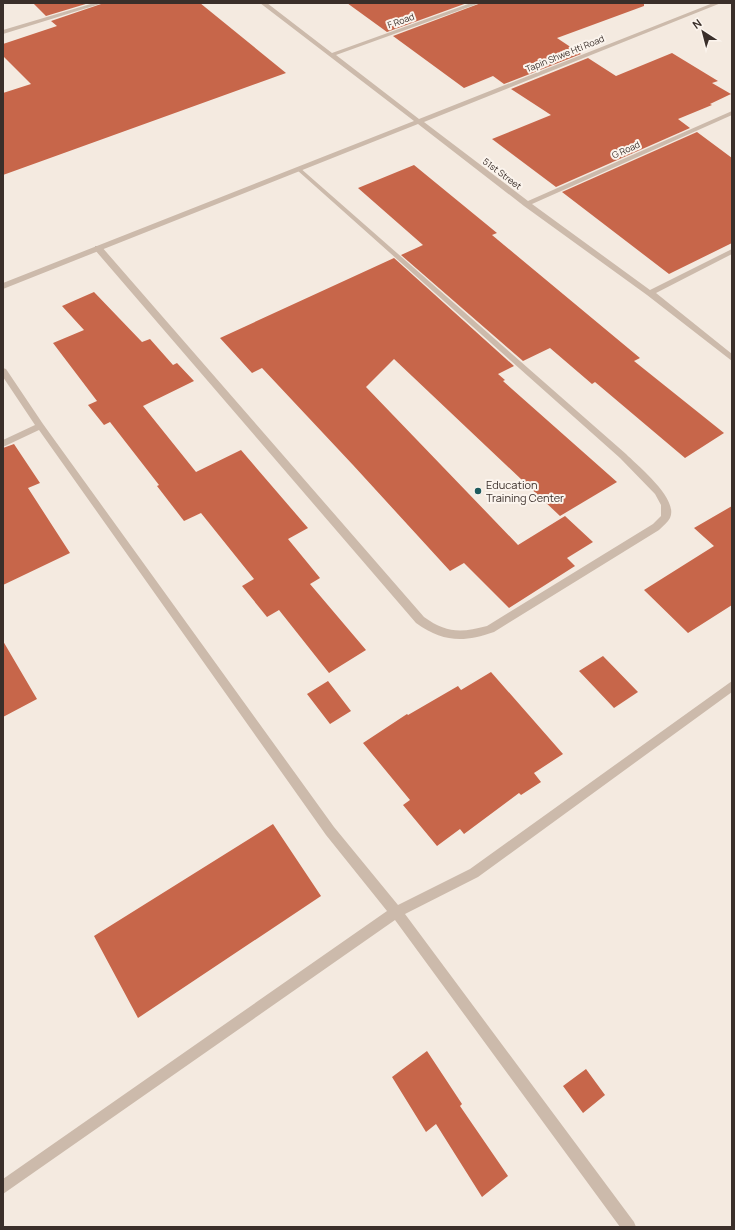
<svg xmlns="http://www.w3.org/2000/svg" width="735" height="1230" font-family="Manrope,sans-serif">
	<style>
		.building { fill: #c7664a }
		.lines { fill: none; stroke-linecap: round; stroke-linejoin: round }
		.lane { fill: #ccbaab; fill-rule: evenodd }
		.street { fill: #ccbaab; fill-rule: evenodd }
		.poi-dot { fill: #1f5a5d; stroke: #fbf4ed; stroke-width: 1.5 }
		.labels { text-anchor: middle; stroke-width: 4; stroke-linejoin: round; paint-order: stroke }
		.far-street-label { font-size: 9px; fill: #3a2f2a; stroke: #fbf4ed }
		.poi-label { font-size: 11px; fill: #3a2f2a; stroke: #fbf4ed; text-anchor: start }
	</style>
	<rect width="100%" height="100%" fill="#f4eae0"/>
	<path class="building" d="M33,3H89L46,16Z
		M104,3H200L286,73L3,175V93L31,84L3,56V44L57,26L51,21Z
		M347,3H467L387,32Z
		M481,3H644V6L557,38L581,54L504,84L493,76L464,88L393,36Z
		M672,53L718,81L712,83L731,94L710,104L712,105L678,119L690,128L556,187L492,139L551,115L511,89L588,58L616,76Z
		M697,132L732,158V243L669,274L562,192Z
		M414,165L497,233L492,235L640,358L634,361L724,433L685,458L595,382L592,384L550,348L523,361L401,255L423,245L358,188Z
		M394,258L514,366L498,374L505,380L503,381L617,482L560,516L394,359L366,387L518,545L565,516L593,542L567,558L575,566L509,608L464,563L450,571L353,465L262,368L252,373L220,338Z
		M94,292L142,342L150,339L173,365L177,363L194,381L143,406L196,472L241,450L308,528L288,539L320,578L310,584L366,650L329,673L279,610L267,617L242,586L254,579L201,513L184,521L157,486L159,485L110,422L104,425L88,405L97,401L53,343L84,330L62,306Z
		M14,444L40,483L28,488L70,553L3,585V448Z
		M732,506V605L688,633L644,590L714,546L694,528Z
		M3,641L37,699L3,717Z
		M603,656L638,692L614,708L579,671Z
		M491,672L563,754L534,773L541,782L521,795L519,793L464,834L460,829L437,846L403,805L410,800L363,743L407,714L408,715L458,686L461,690Z
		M328,681L351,711L330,724L307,694Z
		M273,824L321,896L138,1018L94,936Z
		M427,1051L462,1104L460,1106L508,1176L482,1197L436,1124L426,1132L392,1077Z
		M586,1069L605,1095L583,1113L563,1086Z"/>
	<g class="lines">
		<path class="lane" d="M94,3H103L3,34V30Z
			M299,167L626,454C638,466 679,499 670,518C668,522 663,526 659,530L494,632C463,643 443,642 416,623L95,250V246H101L424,617C446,633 461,633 487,626L653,524L661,516V505L655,494L620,458L297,170V168Z"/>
		<path class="street" d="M260,3H267L332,53L471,3H480L336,55L419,119L713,3H721L424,122L528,201L732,111V115L532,204L650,290L732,249V254L656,293L732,354V361L647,295L524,206L418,124L3,289V283L414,121Z
			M3,368L6,369L43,424L334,827L398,905L470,869L732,681V692L478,877L405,914L634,1222L636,1227H620L395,920L3,1194V1179L387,911L326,835L39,430L3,447V440L35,425L3,377Z"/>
	</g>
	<circle class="poi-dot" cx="478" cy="491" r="4"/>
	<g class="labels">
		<g class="far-street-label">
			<text transform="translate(401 21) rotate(-20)" y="3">F Road</text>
			<text transform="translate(565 54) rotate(-22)" y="3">Tapin Shwe Hti Road</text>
			<text transform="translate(626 150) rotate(-24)" y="3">G Road</text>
			<text transform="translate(502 174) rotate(37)" y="3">51st Street</text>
		</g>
		<g class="poi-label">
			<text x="486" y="489">Education<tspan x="486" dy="13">Training Center</tspan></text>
		</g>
	</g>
	<rect width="735" height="1230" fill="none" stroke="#3a2f2a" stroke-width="8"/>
	<g transform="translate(703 32) rotate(324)" stroke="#fbf4ed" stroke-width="3" paint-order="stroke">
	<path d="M0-3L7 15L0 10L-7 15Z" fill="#3a2f2a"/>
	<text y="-6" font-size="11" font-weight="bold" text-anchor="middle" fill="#3a2f2a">N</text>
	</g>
</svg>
